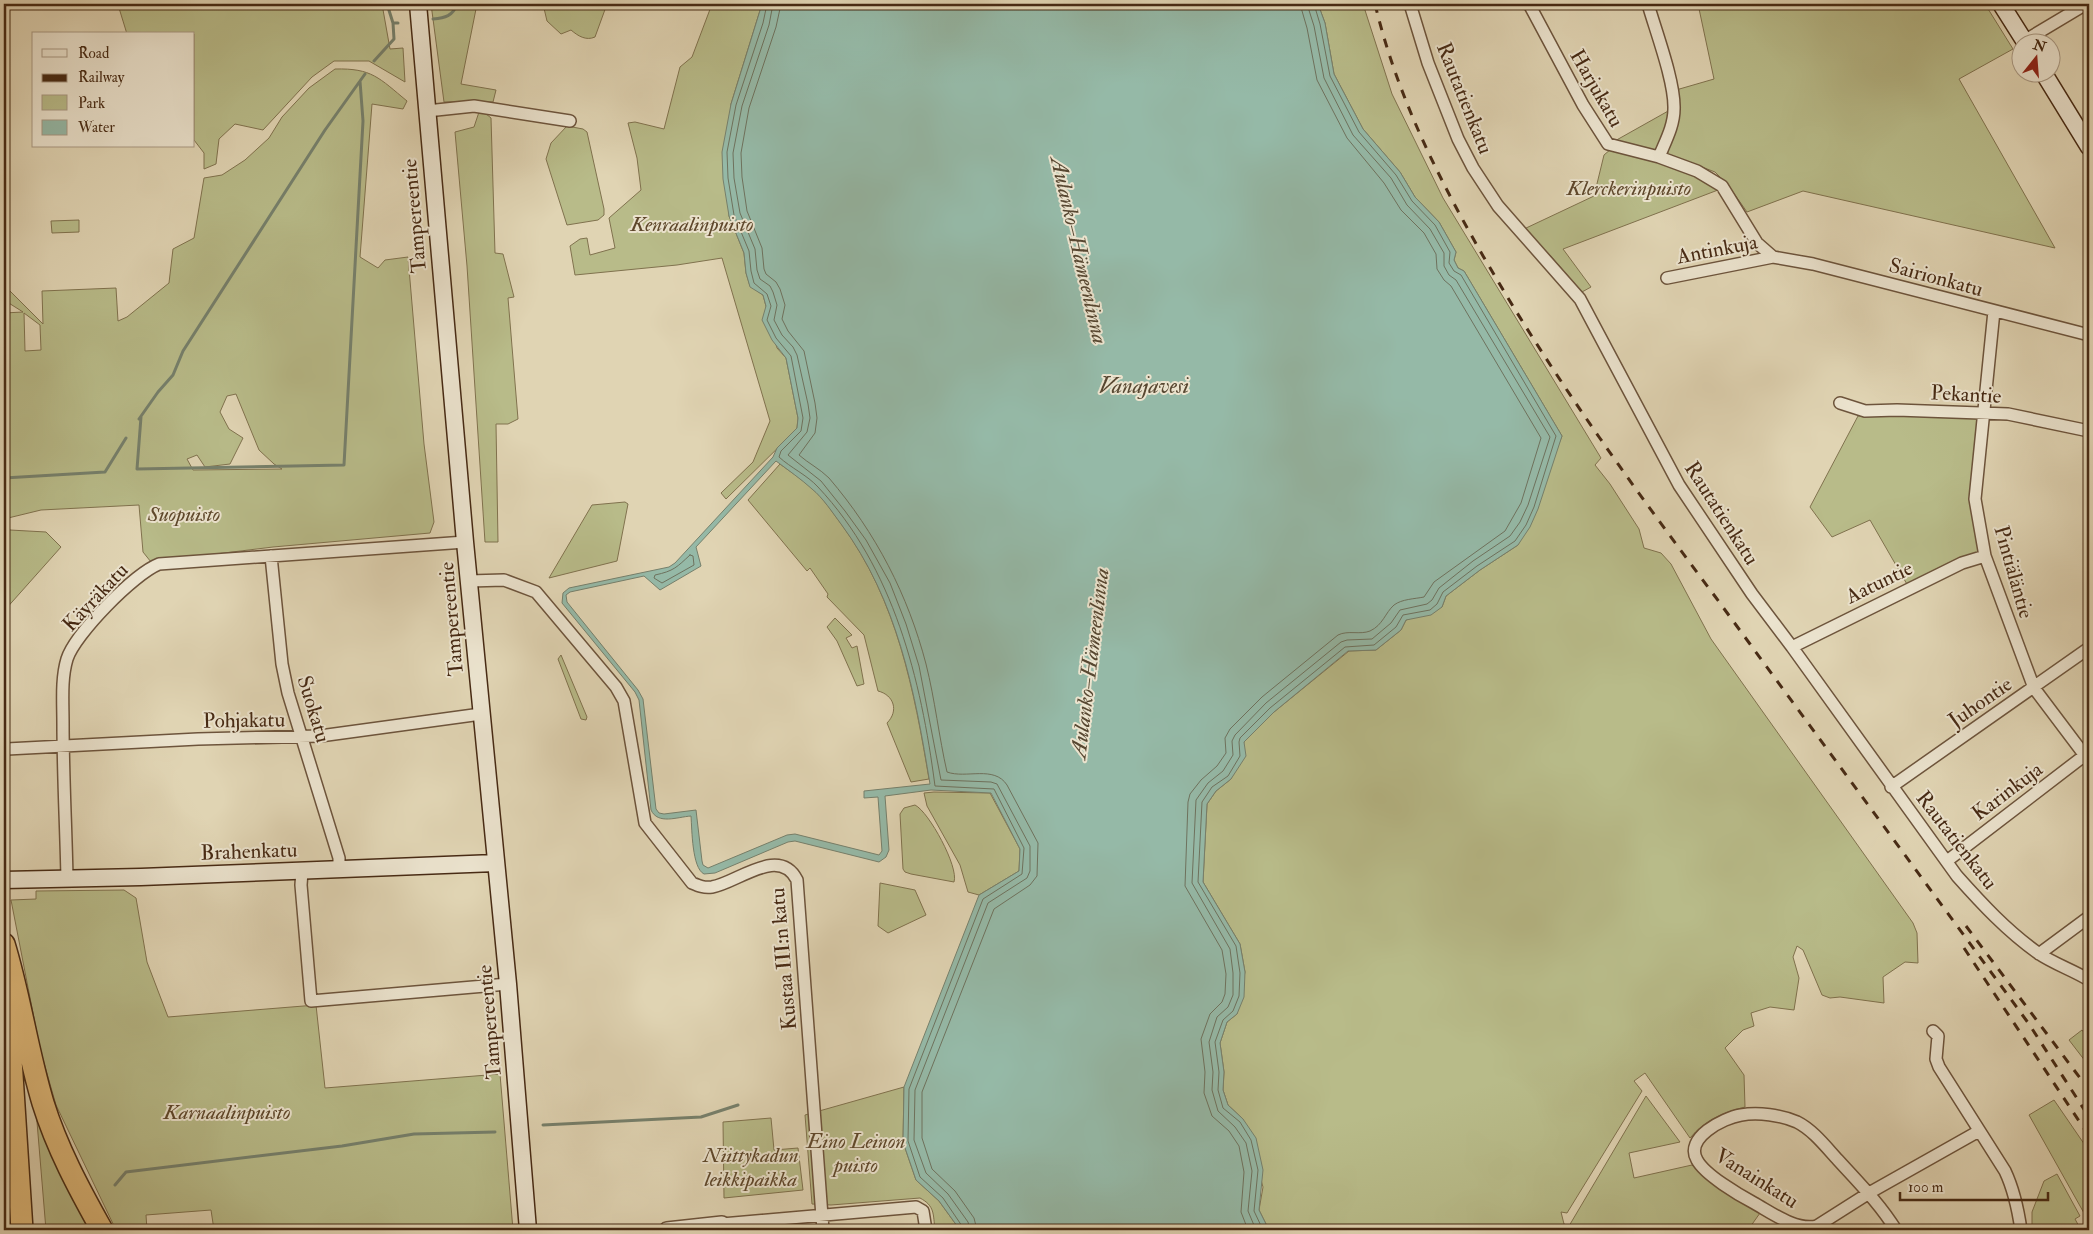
<svg xmlns="http://www.w3.org/2000/svg" width="2093" height="1234" font-family="'IM FELL Double Pica',serif">
	<style>
		.green { fill: #b8bb89; stroke: #80724e; fill-rule: evenodd }
		.water { fill: #95b9a7; stroke: #76806c; fill-rule: evenodd }
		.lines { fill: none; stroke-linecap: round; stroke-linejoin: round }
		.shore { stroke: #6e725e; stroke-width: 1 }
		.stream { stroke: #76806c; stroke-width: 3 }
		.minor-casing { stroke: #6d543c; stroke-width: 14 }
		.tertiary-casing { stroke: #6d543c; stroke-width: 18 }
		.secondary-casing { stroke: #472a14; stroke-width: 19 }
		.motorway-casing { stroke: #472a14; stroke-width: 24 }
		.minor { stroke: #ebe3ce; stroke-width: 11 }
		.tertiary { stroke: #ebe3ce; stroke-width: 15 }
		.secondary { stroke: #ebe3ce; stroke-width: 16 }
		.motorway { stroke: #e0ba7a; stroke-width: 21 }
		.rail { stroke: #472a14; stroke-width: 3; stroke-dasharray: 9 9; stroke-linecap: butt }
		.labels { text-anchor: middle; stroke-width: 4; stroke-linejoin: round; paint-order: stroke }
		.street-label { font-size: 21px; fill: #472a14; stroke: #ebe3ce }
		.park-label { font-size: 21px; font-style: italic; fill: #5e472b; stroke: #ebe3ce }
		.water-label { font-size: 22px; font-style: italic; fill: #574731; stroke: #ebe3ce }
	</style>
	<rect width="100%" height="100%" fill="#e0d4b3"/>
	<filter id="stains"><feTurbulence type="fractalNoise" baseFrequency=".004" numOctaves="4"/><feColorMatrix values="0 0 0 0 .2 0 0 0 0 .09 0 0 0 0 .02 0 0 0 .5 -.17"/></filter>
	<radialGradient id="worn" r=".72"><stop offset=".6" stop-color="#630" stop-opacity="0"/><stop offset="1" stop-color="#630" stop-opacity=".3"/></radialGradient>
	<path class="green" d="M121,4H382L390,49L403,48L405,82L369,61H334L312,77L263,130L235,124L219,139L216,164L204,169V153L194,140V34H127L119,8Z
		M431,4H477L461,84L496,90L493,102H444Z
		M543,4H607L595,37C586,41 578,36 571,30L561,34L547,21Z
		M712,4H762L731,104L729,216L744,253L746,273L750,286L763,295L777,348L786,358L798,418L797,428L794,432L726,499L721,493L753,462L770,421L722,258L677,265L575,275L570,246L580,239L587,238L590,255L615,248L609,218L641,190L637,158L628,123L635,122L664,129L680,67L692,57Z
		M1318,4H1363L1392,94L1443,198L1601,458L1595,465L1610,484L1639,529L1644,548L1661,553L1671,564L1711,639L1913,923L1917,933L1918,963L1905,962L1883,977L1884,1003L1840,997L1830,998L1822,995L1803,950L1797,946L1793,957L1799,978L1794,1010L1770,1007L1751,1013L1754,1026L1743,1030L1725,1048L1744,1075L1745,1107C1724,1112 1704,1121 1690,1138L1645,1073L1634,1081L1642,1091L1567,1213L1561,1212L1564,1224L1569,1226L1646,1096L1680,1142L1629,1153L1634,1178L1692,1165L1702,1174L1760,1213L1748,1230H1269L1259,1210L1263,1187L1243,1119L1228,1105L1223,1090L1224,1072L1220,1043L1227,1022L1237,1014L1245,972L1240,944L1203,882L1207,804L1216,791L1231,779L1244,742L1274,712L1349,651L1376,650L1401,630L1406,620L1442,607L1446,596L1480,570L1518,545L1562,436L1464,271L1458,268L1454,260L1456,252L1439,222L1415,197L1400,172L1363,129L1334,74L1325,23Z
		M1698,4H1985L2013,49L1959,79L2055,248L1803,191L1747,212L1728,185L1715,172L1668,154V146L1676,90L1714,79Z
		M335,69C372,68 379,78 407,101L403,109L372,104L360,257L378,268L385,260L408,257L424,444L434,522L430,533L273,547L151,562L143,552L139,505L41,510L4,519V313L23,312L4,300V285L43,324L42,291L116,288L118,321L127,317L169,283L173,249L194,238L204,178L222,175L245,160L269,138L282,117L309,88ZM24,313L40,325L41,350L25,351ZM236,394L259,450L274,464L282,469L193,470L187,459L197,455L205,467L230,464L243,438L229,429L220,412L227,396Z
		M1670,110L1668,123L1658,150L1650,151L1613,142Z
		M479,112L485,113L491,118L495,253L503,254L514,297L508,298L518,419L508,424H496L498,542H485L467,266L455,132L474,127Z
		M567,126L583,129L587,132L604,209V215L598,220L567,225L546,159L551,143Z
		M1611,149L1659,162L1693,174L1718,190L1563,249L1591,287L1582,292L1549,254L1524,229L1594,196L1604,155Z
		M79,220V232L52,233L51,221Z
		M1871,414L1978,418L1981,554L1908,586L1870,520L1832,537L1810,507L1858,416Z
		M780,464C791,472 803,480 813,489C824,499 833,513 842,525C897,600 914,690 929,779L911,782L887,723C899,711 894,695 878,691L864,635L827,597L828,594L810,568L807,571L748,500Z
		M625,502L628,504L617,561L549,578L592,505Z
		M4,521L10,530L46,532L61,547L4,611Z
		M835,618L852,635L846,638L852,648L857,646L864,684L857,686L837,641L827,627Z
		M561,655L587,717L586,720L581,719L558,659Z
		M934,792L990,793L1020,849L1019,871L979,895L968,892L960,865L927,806L924,793Z
		M915,805C929,812 959,867 954,882L911,874L905,872L903,869L900,814L904,808Z
		M880,883L915,890L926,915L888,933L878,926Z
		M124,890L136,898L147,962L168,1017L316,1005L325,1088L500,1074L513,1230H214L211,1210L146,1215L147,1230H116L56,1105L40,1049L11,900L36,899V891Z
		M2082,1030L2089,1039V1066L2069,1040Z
		M904,1087L903,1142L916,1180L939,1201L960,1230H935C933,1214 935,1206 920,1198L831,1205L812,1204L805,1115Z
		M35,1098L96,1230H46Z
		M2054,1100L2089,1151V1222L2029,1115Z
		M771,1118L774,1150L798,1148L803,1190L724,1198L723,1122Z
		M2057,1174L2080,1216L2075,1219L2081,1230H2032V1212L2044,1181Z"/>
	<path class="water" d="M762,4H1318L1325,23L1334,74L1363,129L1400,172L1415,197L1439,222L1456,252L1454,260L1458,268L1464,271L1562,436L1538,509L1530,527L1518,545L1480,570L1446,596L1442,607L1431,615L1406,620L1401,630L1376,650L1348,651L1274,712L1244,742L1246,756L1231,779L1216,791L1207,804L1203,882L1240,944L1245,972L1244,997L1237,1014L1227,1022L1220,1043L1224,1072L1223,1090L1228,1105L1243,1119L1256,1138L1263,1170L1259,1210L1269,1230H960L939,1201L916,1180L903,1142L904,1087L979,895L1019,871L1020,849L991,793L931,790L885,796L889,850L886,857L879,862L795,841L788,842L715,873L704,874C692,868 692,830 691,816C677,817 658,825 651,810L639,700L635,692L562,603L563,593L569,588L669,567L675,563L773,457L777,448L797,428L798,418L786,358L772,340L762,320L766,306L763,295L750,287L746,273L744,253L729,216L723,179L722,152L731,104ZM776,461C788,470 801,479 812,489C823,498 832,512 841,524C898,601 915,692 930,784L864,791V798L878,797L882,851L879,855L795,834L787,835L708,868L703,865L702,861L696,810L664,814L659,813L656,809L643,699L638,690L567,602L566,595L570,592L644,576L660,590L701,566L696,547Z"/>
	<g class="lines">
		<path class="shore" d="M767,4L763,23L736,105L727,152L728,178L734,215L749,251L751,271L754,283L767,294L771,306L767,320L776,338L791,356L803,418L801,431L781,451L779,457C791,468 807,475 818,487C894,568 921,679 935,786L994,789L1024,848L1022,874L983,899L909,1089L908,1141L920,1177L943,1198L962,1226L963,1230
			M773,4L769,25L742,106L733,153L734,178L740,213L755,249L757,270L760,279L770,286L773,292L777,305L774,320L782,335L793,347L797,355L808,404L810,418L807,432L788,455L821,481L845,511L866,540L890,583L906,624L919,666L941,780L991,782L997,784L1030,846V871L1027,878L988,903L915,1090L914,1140L926,1173L948,1194L968,1222L970,1230
			M781,4L776,27L749,108L741,153L742,177L747,211L762,248L764,269L766,274L776,282L780,289L785,305L782,319L788,331L804,351L815,403L817,418L815,433L799,455C808,463 820,469 829,478C876,533 908,595 926,664C935,700 939,737 947,772C966,779 994,765 1007,785L1038,843L1037,876L1030,885L994,909L922,1092V1138L932,1169L955,1191L974,1218L977,1230
			M690,555L693,556L694,565L662,583L654,578L655,575C674,571 677,567 690,555Z
			M1248,1230L1241,1212L1244,1172L1239,1146L1229,1131L1212,1116L1204,1093L1205,1072L1201,1039L1210,1014L1222,1002L1225,994L1226,974L1222,950L1185,886L1188,802L1190,794L1201,780L1217,766L1226,753L1225,738L1230,729L1262,697L1338,635C1348,630 1360,635 1370,631C1383,625 1385,613 1394,605C1402,599 1414,599 1424,597L1434,582L1505,531L1521,503L1541,438L1451,286L1444,280L1437,269L1436,254L1424,233L1401,210L1384,183L1347,138L1317,80L1307,28L1300,4
			M1256,1230L1248,1211L1252,1171L1246,1143L1235,1127L1218,1111L1212,1090L1213,1072L1209,1042L1217,1017L1228,1007L1233,995V973L1230,949L1192,883L1196,800L1208,783L1223,771L1233,755L1232,741L1235,735L1266,703L1341,642L1347,640L1372,639L1391,623L1400,610L1427,604L1432,600L1439,588L1473,561L1510,536L1520,522L1528,505L1550,437L1456,280L1449,275L1444,266V253L1430,229L1407,205L1391,178L1353,135L1324,78L1314,26L1307,4
			M1263,1230L1254,1211L1258,1170L1251,1140L1240,1122L1223,1108L1218,1090L1219,1072L1215,1042L1223,1020L1233,1011L1239,996L1240,973L1236,946L1198,882L1202,802L1212,787L1228,776L1240,756L1239,742L1240,738L1270,708L1345,647L1374,645L1396,627L1403,615L1430,610L1437,604L1443,592L1477,566L1515,541L1526,525L1534,507L1556,436L1461,275L1454,271L1449,263L1450,252L1435,225L1412,201L1396,175L1359,132L1330,76L1320,24L1314,4"/>
		<path class="stream" d="M387,4L393,23
			M433,19C445,18 453,16 457,4
			M374,61L394,39L393,23H398
			M141,417L137,469L344,465L363,121L360,81
			M139,419L158,392L173,375L183,351L325,130L365,74
			M4,478L105,472L126,438
			M543,1125L701,1117L738,1105
			M115,1185L126,1172L342,1146L414,1134L495,1132"/>
		<defs>
			<path id="minor" d="M1410,4L1428,63L1458,139L1473,168L1498,206L1580,299L1679,485L1752,594L1792,647L1957,876C1982,904 2007,931 2038,953C2054,964 2073,970 2089,980
				M1529,4L1583,105L1608,144L1659,157
				M1648,4C1656,32 1675,82 1674,109C1674,126 1665,142 1659,157L1697,171L1722,186L1757,243L1773,257
				M2024,41L2086,4
				M427,111L474,106L570,121
				M1667,278L1773,257L1813,264L2089,335
				M1994,311L1975,499L1985,556L2034,688L2089,761
				M1840,403L1865,411L1897,410L2008,414L2089,431
				M271,556L282,664L288,693L339,858V869
				M469,581L504,580L536,592L616,687L624,701L645,823L692,883C699,886 704,888 712,887C737,883 779,845 797,880L823,1230
				M1792,647L1962,563L1985,556
				M7,749L198,739L320,736L481,714
				M1891,787L2089,648
				M1947,861L2089,752
				M302,871L301,885L311,1001L508,984
				M67,879C66,827 63,775 63,723C63,702 61,679 67,659C75,634 134,574 159,564L465,542
				M2039,954L2089,917
				M1933,1031L1938,1036L1936,1059L1939,1067L2005,1171C2014,1190 2018,1209 2021,1230
				M722,1224L916,1207L923,1211L926,1230
				M1896,1230C1880,1204 1859,1183 1838,1160C1826,1147 1813,1130 1797,1122C1781,1115 1758,1112 1741,1115C1723,1118 1684,1138 1697,1160C1705,1175 1739,1195 1754,1203C1772,1213 1796,1231 1817,1226L1869,1193L1979,1131"/>
			<path id="tertiary" d="M667,1230L722,1224V1230"/>
			<path id="secondary" d="M418,4L465,542L508,984L528,1230
				M2001,4L2025,42
				M2043,72L2089,147
				M4,880L141,877L495,863"/>
			<path id="motorway" d="M4,944C20,996 27,1050 43,1103C57,1148 79,1189 102,1230
				M5,996L10,1044L22,1230"/>
		</defs>
		<use href="#minor" class="minor-casing"/>
		<use href="#tertiary" class="tertiary-casing"/>
		<use href="#secondary" class="secondary-casing"/>
		<use href="#motorway" class="motorway-casing"/>
		<use href="#minor" class="minor"/>
		<use href="#tertiary" class="tertiary"/>
		<use href="#secondary" class="secondary"/>
		<use href="#motorway" class="motorway"/>
		<path class="rail" d="M1375,4C1397,96 1439,180 1486,261C1554,378 1633,487 1714,595C1819,738 1924,881 2029,1024L2089,1117
			M1966,926L2089,1090
			M1964,948L2089,1136"/>
	</g>
	<g class="labels">
		<g class="street-label">
			<text transform="translate(1597 88) rotate(60)" y="7">Harjukatu</text>
			<text transform="translate(1465 98) rotate(68)" y="7">Rautatienkatu</text>
			<text transform="translate(414 216) rotate(-95)" y="7">Tampereentie</text>
			<text transform="translate(1717 249) rotate(-11)" y="7">Antinkuja</text>
			<text transform="translate(1936 277) rotate(15)" y="7">Sairionkatu</text>
			<text transform="translate(1966 394) rotate(3)" y="7">Pekantie</text>
			<text transform="translate(1722 513) rotate(57)" y="7">Rautatienkatu</text>
			<text transform="translate(2014 572) rotate(74)" y="7">Pintiäläntie</text>
			<text transform="translate(1879 582) rotate(-26)" y="7">Aatuntie</text>
			<text transform="translate(95 597) rotate(-47)" y="7">Käyräkatu</text>
			<text transform="translate(451 619) rotate(-95)" y="7">Tampereentie</text>
			<text transform="translate(1980 702) rotate(-35)" y="7">Juhontie</text>
			<text transform="translate(314 709) rotate(73)" y="7">Suokatu</text>
			<text transform="translate(244 720) rotate(-1)" y="7">Pohjakatu</text>
			<text transform="translate(2007 791) rotate(-37)" y="7">Karinkuja</text>
			<text transform="translate(1957 840) rotate(52)" y="7">Rautatienkatu</text>
			<text transform="translate(249 851) rotate(-2)" y="7">Brahenkatu</text>
			<text transform="translate(783 959) rotate(-95)" y="7">Kustaa III:n katu</text>
			<text transform="translate(489 1022) rotate(-95)" y="7">Tampereentie</text>
			<text transform="translate(1757 1178) rotate(32)" y="7">Vanainkatu</text>
		</g>
		<g class="park-label">
			<text x="1629" y="195">Klerckerinpuisto</text>
			<text x="692" y="231">Kenraalinpuisto</text>
			<text x="184" y="521">Suopuisto</text>
			<text x="227" y="1119">Karnaalinpuisto</text>
			<text x="856" y="1148">Eino Leinon<tspan x="856" dy="24">puisto</tspan></text>
			<text x="751" y="1162">Niittykadun<tspan x="751" dy="24">leikkipaikka</tspan></text>
		</g>
		<g class="water-label">
			<text transform="translate(1080 250) rotate(77)" y="8">Aulanko–Hämeenlinna</text>
			<text x="1144" y="393">Vanajavesi</text>
			<text transform="translate(1089 663) rotate(-83)" y="8">Aulanko–Hämeenlinna</text>
		</g>
	</g>
	<rect width="2093" height="1234" fill="none" stroke="#e0d4b3" stroke-width="20"/>
	<rect x="5" y="5" width="2083" height="1224" fill="none" stroke="#472a14" stroke-width="2.5"/>
	<rect x="10" y="10" width="2073" height="1214" fill="none" stroke="#472a14"/>
	<rect x="32" y="32" width="162" height="115" fill="#ebe3ce" stroke="#a99984"/>
	<rect x="42" y="49" width="25" height="8" fill="#ebe3ce" stroke="#a99984"/>
	<text x="78" y="58" font-size="15" fill="#472a14">Road</text>
	<rect x="42" y="74" width="25" height="8" fill="#472a14" stroke="#a99984"/>
	<text x="78" y="82" font-size="15" fill="#472a14">Railway</text>
	<rect x="42" y="95" width="25" height="15" fill="#b8bb89" stroke="#a99984"/>
	<text x="78" y="108" font-size="15" fill="#472a14">Park</text>
	<rect x="42" y="120" width="25" height="15" fill="#95b9a7" stroke="#a99984"/>
	<text x="78" y="132" font-size="15" fill="#472a14">Water</text>
	<g transform="translate(2036 58) rotate(17)"><circle r="24" fill="#ebe3ce" stroke="#a99984"/>
	<path d="M0-4L9 19L0 12L-9 19Z" fill="#8f2418"/>
	<text y="-8" font-size="14" font-weight="bold" text-anchor="middle" fill="#472a14">N</text>
	</g>
	<path d="M1900 1192v8h148v-8" fill="none" stroke="#472a14" stroke-width="2.5"/>
	<text x="1908" y="1192" font-size="15" fill="#472a14" stroke="#ebe3ce" stroke-width="4" paint-order="stroke">100 m</text>
	<rect width="100%" height="100%" filter="url(#stains)"/>
	<rect width="100%" height="100%" fill="url(#worn)"/>
</svg>
